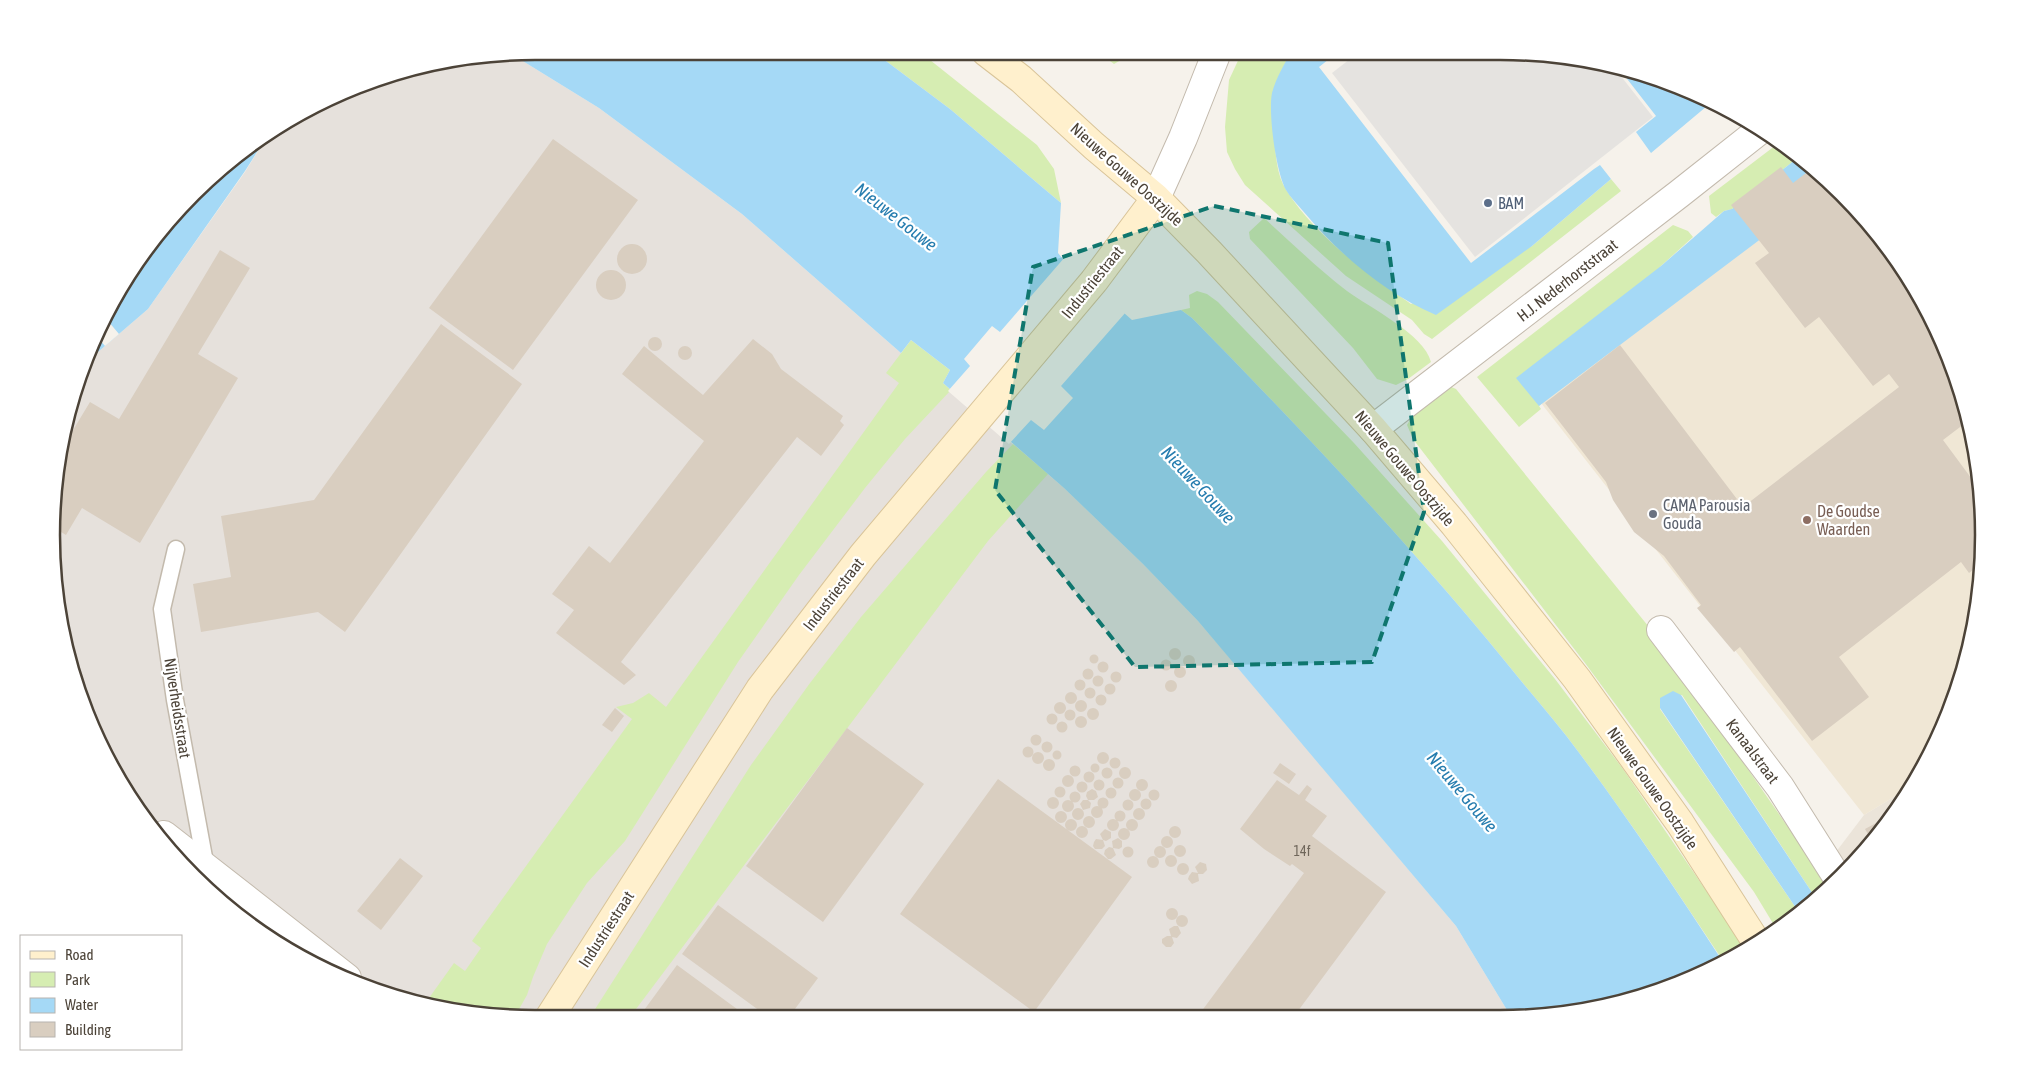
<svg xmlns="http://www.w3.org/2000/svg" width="2035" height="1070" font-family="'Asap Condensed',sans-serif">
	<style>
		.residential { fill: #ebe4d9 }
		.industrial { fill: #e6e1dc }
		.education { fill: #f0e7d5 }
		.green { fill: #d6edb2 }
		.parking { fill: #e5e3e0 }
		.water { fill: #a5d9f6 }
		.pier { fill: #f6f2eb }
		.building { fill: #d9cec0 }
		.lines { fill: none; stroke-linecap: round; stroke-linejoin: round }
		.service-casing { stroke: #c3baad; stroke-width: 19 }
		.minor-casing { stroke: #c3baad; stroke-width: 30 }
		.secondary-casing { stroke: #d9c499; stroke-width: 30 }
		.service { stroke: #fff; stroke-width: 16 }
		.minor { stroke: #fff; stroke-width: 28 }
		.secondary { stroke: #fff0cd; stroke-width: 28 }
		.marked { fill: #0f766e; fill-opacity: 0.2; stroke: #0f766e; stroke-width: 4; stroke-dasharray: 10 6; stroke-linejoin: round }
		.service-dot { fill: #5c6f8a; stroke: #fff; stroke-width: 2 }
		.worship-dot { fill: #6b7280; stroke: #fff; stroke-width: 2 }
		.education-dot { fill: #8d6e63; stroke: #fff; stroke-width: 2 }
		.labels { text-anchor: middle; stroke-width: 4.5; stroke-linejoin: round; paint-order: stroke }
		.number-label { font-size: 14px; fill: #6f665a }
		.street-label { font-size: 16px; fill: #4c4338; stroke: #fff }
		.service-label { font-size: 16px; fill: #4e5e75; stroke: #fff; text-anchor: start }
		.worship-label { font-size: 16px; fill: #5b616d; stroke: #fff; text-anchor: start }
		.education-label { font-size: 16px; fill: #785e54; stroke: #fff; text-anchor: start }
		.water-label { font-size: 18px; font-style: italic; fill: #267daf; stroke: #fff }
		.rim { fill: none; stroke: #4c4338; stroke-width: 2.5 }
	</style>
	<rect width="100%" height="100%" fill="#f6f2eb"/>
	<path class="residential" d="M1907,789L1864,854L1828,885L1820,873L1864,815Z"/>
	<path class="industrial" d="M513,55L599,108L742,214L901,353L969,407L1064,488L1143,564L1198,621L1287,725L1456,926L1510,1015L504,1018L410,1002L321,969L240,919L171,854L88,720L52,567L68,410L91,358L148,309L245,172L266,138L379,77Z"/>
	<path class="education" d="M1726,206L1919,293L1958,380L1980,472L1983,567L1967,660L1934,749L1907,789L1864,815L1541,403L1754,240Z"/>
	<path class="green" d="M874,52H920L1037,145L1054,169L1061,203L950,109Z
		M1098,52H1135L1114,64Z
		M1242,52H1291C1272,89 1270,94 1274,136C1276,154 1276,175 1287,191C1316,237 1367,273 1411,304L1532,246L1611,179L1621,191L1432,339L1424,334L1412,320L1346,276L1245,185L1235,169L1227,152L1225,127L1229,80Z
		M1780,142L1800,156L1732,209L1724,211L1716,217L1711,213L1709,196Z
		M1264,218C1291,242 1318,269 1347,291C1370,308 1424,334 1431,362L1408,379L1396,385L1377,379L1353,348L1250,239L1249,232Z
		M1673,225L1688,231L1693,237L1661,266L1539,406L1541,409L1519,427L1477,377Z
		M1197,291L1207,294L1218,302L1354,443L1442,541L1555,679L1623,769L1746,949L1723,961C1677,891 1630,821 1580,754C1562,729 1542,706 1522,682C1419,554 1307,435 1192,318L1181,310L1190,308L1189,295Z
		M911,340L950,370L943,383L951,390L905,439L865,488L799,575L738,662L625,841L587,883L547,944L533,977L527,995L514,1018H504L424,1005L454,963L465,971L481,948L472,941L632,719L616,707L633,703L649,693L666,707L899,383L886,373Z
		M1449,386L1456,389L1653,632L1828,885L1815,897L1682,695L1661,698L1660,709L1798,911L1777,930L1754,892L1585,663L1413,439L1407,425C1416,407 1434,397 1449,386Z
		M1013,444L1048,474L988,541L630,1017H590L751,765L810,683L861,617L986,472Z"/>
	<path class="parking" d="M1359,52H1531L1613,66L1653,117L1475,257L1332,73Z"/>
	<path class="water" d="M535,51L874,52L950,109L1061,203L1058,253L1063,259L1132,320L1181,310L1192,318C1307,435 1419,554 1522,682C1542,706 1562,729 1580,754C1630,821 1677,891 1723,962L1685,982L1563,1015H1510L1456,926L1198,621L1143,564L1064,488L943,383L950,370L911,340L901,353L742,214L599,108L513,55Z
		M1291,52H1338L1319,67L1471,263L1594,169L1600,165L1611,179L1532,246L1436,315C1384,293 1338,253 1303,211C1297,204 1290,197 1286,190C1276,172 1268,113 1272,93C1276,78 1284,65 1291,52Z
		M1617,66L1625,68L1713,101L1651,153L1636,132L1656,116Z
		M266,138L245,171L148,309L91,358L133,266L240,151Z
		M1800,156L1829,184L1758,241L1539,406L1516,378L1661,266L1724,211L1732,209Z
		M1673,691L1681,695L1815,897L1798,911L1660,708V698Z"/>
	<path class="pier" d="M1065,257L1126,312L1061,386L1073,398L1044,430L1031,420L1009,444L948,391L970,366L964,359L992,326L1000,332Z
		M108,321L119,334L105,346L100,340Z"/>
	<path class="building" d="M553,139L638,200L513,370L429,308Z
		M1798,154L1864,216L1919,293L1958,380L1968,421L1943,440L1980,490L1983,562L1969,573L1961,562L1839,657L1869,697L1812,741L1740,647L1734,652L1697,608L1701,605L1664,556L1634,532L1613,500L1606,482L1545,403L1620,345L1743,507L1899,387L1889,374L1873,386L1819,317L1805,328L1755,263L1769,253L1731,205L1781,167L1793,183L1806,173L1794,156Z
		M617 259a15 15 0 1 1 30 0a15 15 0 1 1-30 0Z
		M220,250L250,268L198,354L238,378L140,543L82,508L66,535L56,529L64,445L90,402L119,419Z
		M596 285a15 15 0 1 1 30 0a15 15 0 1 1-30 0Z
		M441,324L522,384L345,632L318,612L201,632L193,584L231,577L221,516L314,500Z
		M648 344a7 7 0 1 1 14 0a7 7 0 1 1-14 0Z
		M753,339L772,354L781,369L843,416L840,421L844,425L821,456L797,437L621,662L636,675L624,685L556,633L574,610L552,594L589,546L610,563L704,441L622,374L644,346L703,395Z
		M678 353a7 7 0 1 1 14 0a7 7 0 1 1-14 0Z
		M1169 654a6 6 0 1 1 12 0a6 6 0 1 1-12 0Z
		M1089.5 659a4.5 4.5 0 1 1 9 0a4.5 4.5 0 1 1-9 0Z
		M1183 661a6 6 0 1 1 12 0a6 6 0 1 1-12 0Z
		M1160.5 665a5.5 5.5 0 1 1 11 0a5.5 5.5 0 1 1-11 0Z
		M1097.5 667a5.5 5.5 0 1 1 11 0a5.5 5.5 0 1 1-11 0Z
		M1174 672a6 6 0 1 1 12 0a6 6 0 1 1-12 0Z
		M1082.5 674a5.5 5.5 0 1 1 11 0a5.5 5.5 0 1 1-11 0Z
		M1110.5 677a5.5 5.5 0 1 1 11 0a5.5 5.5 0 1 1-11 0Z
		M1092.5 681a5.5 5.5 0 1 1 11 0a5.5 5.5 0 1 1-11 0Z
		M1074.5 685a5.5 5.5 0 1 1 11 0a5.5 5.5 0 1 1-11 0Z
		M1165 686a6 6 0 1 1 12 0a6 6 0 1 1-12 0Z
		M1104.5 689a5.5 5.5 0 1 1 11 0a5.5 5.5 0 1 1-11 0Z
		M1084.5 693a5.5 5.5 0 1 1 11 0a5.5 5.5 0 1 1-11 0Z
		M1065 698a6 6 0 1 1 12 0a6 6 0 1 1-12 0Z
		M1095.5 700a5.5 5.5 0 1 1 11 0a5.5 5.5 0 1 1-11 0Z
		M1075 706a6 6 0 1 1 12 0a6 6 0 1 1-12 0Z
		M1054 708a6 6 0 1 1 12 0a6 6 0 1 1-12 0Z
		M615,708L624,716L612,732L602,725Z
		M1087 714a6 6 0 1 1 12 0a6 6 0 1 1-12 0Z
		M1064.5 715a5.5 5.5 0 1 1 11 0a5.5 5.5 0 1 1-11 0Z
		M1046.5 719a5.5 5.5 0 1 1 11 0a5.5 5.5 0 1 1-11 0Z
		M1075 722a6 6 0 1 1 12 0a6 6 0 1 1-12 0Z
		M1056.5 727a5.5 5.5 0 1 1 11 0a5.5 5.5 0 1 1-11 0Z
		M847,728L924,784L823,922L746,866Z
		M1030.5 740a5.5 5.5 0 1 1 11 0a5.5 5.5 0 1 1-11 0Z
		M1041.5 747a5.5 5.5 0 1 1 11 0a5.5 5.5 0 1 1-11 0Z
		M1022.5 752a5.5 5.5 0 1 1 11 0a5.5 5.5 0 1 1-11 0Z
		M1052.5 755a4.5 4.5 0 1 1 9 0a4.5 4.5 0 1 1-9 0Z
		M1032 758a6 6 0 1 1 12 0a6 6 0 1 1-12 0Z
		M1097 758a6 6 0 1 1 12 0a6 6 0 1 1-12 0Z
		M1109.5 763a5.5 5.5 0 1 1 11 0a5.5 5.5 0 1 1-11 0Z
		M1043 765a6 6 0 1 1 12 0a6 6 0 1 1-12 0Z
		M1280,763L1296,774L1289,784L1273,773Z
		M1090.5 768a4.5 4.5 0 1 1 9 0a4.5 4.5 0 1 1-9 0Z
		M1069.5 771a5.5 5.5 0 1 1 11 0a5.5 5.5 0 1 1-11 0Z
		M1119 773a6 6 0 1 1 12 0a6 6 0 1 1-12 0Z
		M1101.5 773a5.5 5.5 0 1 1 11 0a5.5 5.5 0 1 1-11 0Z
		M1083.5 777a5.5 5.5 0 1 1 11 0a5.5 5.5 0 1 1-11 0Z
		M1062 781a6 6 0 1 1 12 0a6 6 0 1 1-12 0Z
		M1112.5 783a5.5 5.5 0 1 1 11 0a5.5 5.5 0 1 1-11 0Z
		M998,779L1132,877L1034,1012L900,914Z
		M1136 785a6 6 0 1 1 12 0a6 6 0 1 1-12 0Z
		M1093.5 785a5.5 5.5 0 1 1 11 0a5.5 5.5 0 1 1-11 0Z
		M1277,780L1299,795L1307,785L1312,789L1305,800L1327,816L1312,836L1386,892L1295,1015L1198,1016L1304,873L1292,864L1290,866L1264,849L1240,829Z
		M1076.5 787a5.5 5.5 0 1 1 11 0a5.5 5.5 0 1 1-11 0Z
		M1054.5 792a5.5 5.5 0 1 1 11 0a5.5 5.5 0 1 1-11 0Z
		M1105.5 793a5.5 5.5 0 1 1 11 0a5.5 5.5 0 1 1-11 0Z
		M1092,789L1096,791L1098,797L1094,800H1088L1091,803L1090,808L1083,810L1080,804L1083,800H1088L1086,796L1087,792Z
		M1129 795a6 6 0 1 1 12 0a6 6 0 1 1-12 0Z
		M1148.5 795a5.5 5.5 0 1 1 11 0a5.5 5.5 0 1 1-11 0Z
		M1069.5 797a5.5 5.5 0 1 1 11 0a5.5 5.5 0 1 1-11 0Z
		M1047 803a6 6 0 1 1 12 0a6 6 0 1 1-12 0Z
		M1097.5 803a5.5 5.5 0 1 1 11 0a5.5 5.5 0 1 1-11 0Z
		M1140.5 804a5.5 5.5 0 1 1 11 0a5.5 5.5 0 1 1-11 0Z
		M1122.5 805a5.5 5.5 0 1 1 11 0a5.5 5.5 0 1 1-11 0Z
		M1062 806a6 6 0 1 1 12 0a6 6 0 1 1-12 0Z
		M1091 812a6 6 0 1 1 12 0a6 6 0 1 1-12 0Z
		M1133 814a6 6 0 1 1 12 0a6 6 0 1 1-12 0Z
		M1072 814a6 6 0 1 1 12 0a6 6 0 1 1-12 0Z
		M1114.5 816a5.5 5.5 0 1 1 11 0a5.5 5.5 0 1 1-11 0Z
		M1055 817a6 6 0 1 1 12 0a6 6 0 1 1-12 0Z
		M1889,816L1886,820L1872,841L1865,829Z
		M1083 822a6 6 0 1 1 12 0a6 6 0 1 1-12 0Z
		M1107 825a6 6 0 1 1 12 0a6 6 0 1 1-12 0Z
		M1065 825a6 6 0 1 1 12 0a6 6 0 1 1-12 0Z
		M1126 825a6 6 0 1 1 12 0a6 6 0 1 1-12 0Z
		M1169 832a6 6 0 1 1 12 0a6 6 0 1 1-12 0Z
		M1076 832a6 6 0 1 1 12 0a6 6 0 1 1-12 0Z
		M1118 834a6 6 0 1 1 12 0a6 6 0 1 1-12 0Z
		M1105,829L1111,832V838L1106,841L1103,840L1105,846L1102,849H1095L1093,846L1094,842L1096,839L1103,840L1100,834Z
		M1161 842a6 6 0 1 1 12 0a6 6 0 1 1-12 0Z
		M1118,838L1122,841V847L1119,849L1113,848L1116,855L1111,859H1108L1104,854L1105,850L1109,847L1113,848L1112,841Z
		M1174 851a6 6 0 1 1 12 0a6 6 0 1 1-12 0Z
		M1154 852a6 6 0 1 1 12 0a6 6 0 1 1-12 0Z
		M1122.5 852a5.5 5.5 0 1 1 11 0a5.5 5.5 0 1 1-11 0Z
		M1165 861a6 6 0 1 1 12 0a6 6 0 1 1-12 0Z
		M1147 862a6 6 0 1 1 12 0a6 6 0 1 1-12 0Z
		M400,858L423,876L381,930L357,911Z
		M1200,862L1206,864L1207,870L1203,874H1198L1199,881L1192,884L1188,879L1189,876L1192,872L1198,873L1195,867Z
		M1177 869a6 6 0 1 1 12 0a6 6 0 1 1-12 0Z
		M718,905L818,978L789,1017H768L682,954Z
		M1166 914a6 6 0 1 1 12 0a6 6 0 1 1-12 0Z
		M1176 921a6 6 0 1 1 12 0a6 6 0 1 1-12 0Z
		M1174,926H1178L1181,933L1177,938L1172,937L1174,943L1171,947H1166L1162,943V939L1167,936H1171L1169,929Z
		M677,965L737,1009L732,1017H639Z"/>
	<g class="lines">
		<defs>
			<path id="service" d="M176,549L162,609L175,700L206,868"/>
			<path id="minor" d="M1156,198L1183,138L1217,52
				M1373,429L1679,194L1760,130
				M1661,630L1780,787L1837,877
				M164,835L347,978"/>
			<path id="secondary" d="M986,52L1021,79L1094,146L1156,198L1209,252L1373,429L1454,524L1577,679L1680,823L1757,943
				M549,1018L760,689L863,555L1094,281L1156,198"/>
		</defs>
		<use href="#service" class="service-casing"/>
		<use href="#minor" class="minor-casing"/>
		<use href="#secondary" class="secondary-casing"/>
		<use href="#service" class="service"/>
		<use href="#minor" class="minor"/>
		<use href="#secondary" class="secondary"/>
	</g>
	<path class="marked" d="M1214,206L1388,243L1424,512L1372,662L1135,667L995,490L1033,267Z"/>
	<circle class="service-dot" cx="1488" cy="203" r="5"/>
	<circle class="worship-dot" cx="1653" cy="514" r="5"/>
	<circle class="education-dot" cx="1807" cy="520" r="5"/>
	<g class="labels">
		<g class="number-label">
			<text x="1302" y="856">14f</text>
		</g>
		<g class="street-label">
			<text transform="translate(1127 174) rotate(42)" y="6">Nieuwe Gouwe Oostzijde</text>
			<text transform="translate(1567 280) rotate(-38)" y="6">H.J. Nederhorststraat</text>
			<text transform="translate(1092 282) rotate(-51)" y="6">Industriestraat</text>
			<text transform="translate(1405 468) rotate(50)" y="6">Nieuwe Gouwe Oostzijde</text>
			<text transform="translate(833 594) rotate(-52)" y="6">Industriestraat</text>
			<text transform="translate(178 708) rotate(81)" y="6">Nijverheidsstraat</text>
			<text transform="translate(1753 751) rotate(53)" y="6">Kanaalstraat</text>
			<text transform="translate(1653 788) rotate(55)" y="6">Nieuwe Gouwe Oostzijde</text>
			<text transform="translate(606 929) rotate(-57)" y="6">Industriestraat</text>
		</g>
		<g class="service-label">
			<text x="1498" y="209">BAM</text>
		</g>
		<g class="worship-label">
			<text x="1663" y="511">CAMA Parousia<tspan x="1663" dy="18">Gouda</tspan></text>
		</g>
		<g class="education-label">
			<text x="1817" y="517">De Goudse<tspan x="1817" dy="18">Waarden</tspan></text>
		</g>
		<g class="water-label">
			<text transform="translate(896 217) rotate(38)" y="6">Nieuwe Gouwe</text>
			<text transform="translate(1198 485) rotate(47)" y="6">Nieuwe Gouwe</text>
			<text transform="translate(1462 792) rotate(50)" y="6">Nieuwe Gouwe</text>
		</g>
	</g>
	<path d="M0 0H2035V1070H0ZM535 60H1500A475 475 0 0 1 1975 535V535A475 475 0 0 1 1500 1010H535A475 475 0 0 1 60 535V535A475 475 0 0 1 535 60Z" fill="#fff" fill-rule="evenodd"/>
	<path class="rim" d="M535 60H1500A475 475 0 0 1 1975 535V535A475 475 0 0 1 1500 1010H535A475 475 0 0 1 60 535V535A475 475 0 0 1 535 60Z"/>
	<rect x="20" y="935" width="162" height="115" fill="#ffffff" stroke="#b7b4af"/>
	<rect x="30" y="951" width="25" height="8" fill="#fff0cd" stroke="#b7b4af"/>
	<text x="65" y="960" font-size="15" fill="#4c4338">Road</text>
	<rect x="30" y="972" width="25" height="15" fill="#d6edb2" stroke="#b7b4af"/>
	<text x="65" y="985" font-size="15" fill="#4c4338">Park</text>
	<rect x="30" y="998" width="25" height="15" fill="#a5d9f6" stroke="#b7b4af"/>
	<text x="65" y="1010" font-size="15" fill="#4c4338">Water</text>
	<rect x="30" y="1022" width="25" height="15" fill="#d9cec0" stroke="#b7b4af"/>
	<text x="65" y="1035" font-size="15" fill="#4c4338">Building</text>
</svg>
